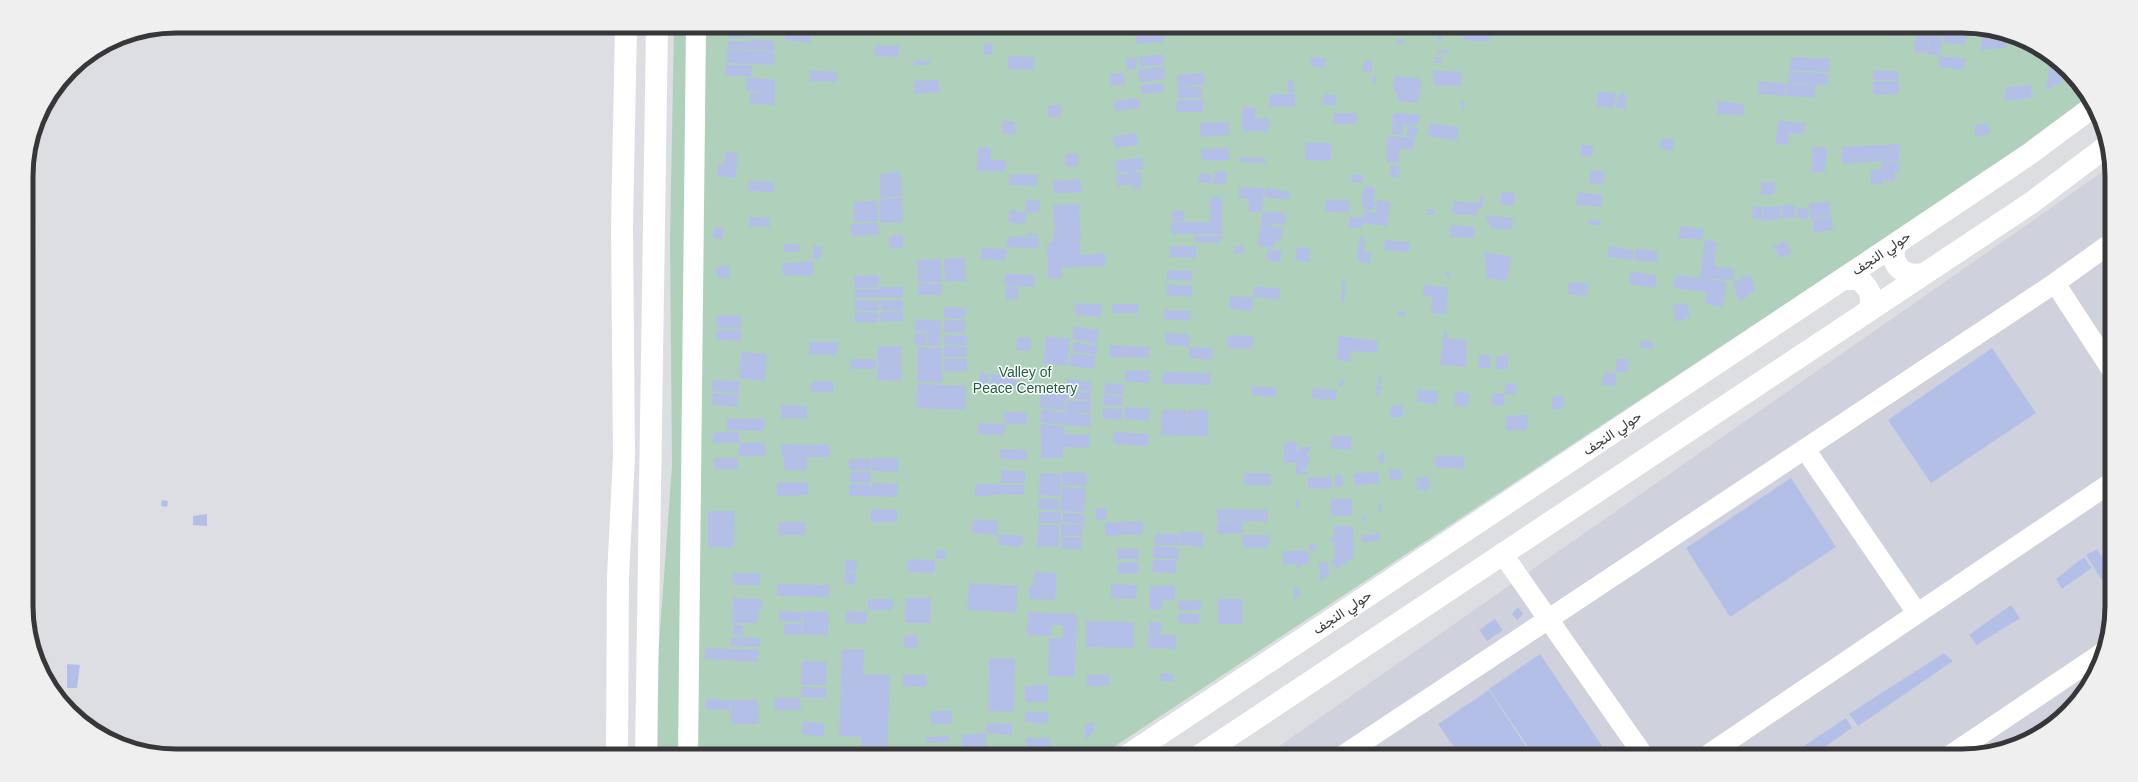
<svg xmlns="http://www.w3.org/2000/svg" width="2138" height="782" font-family="Arial,Vazirmatn,sans-serif">
	<style>
		.built { fill: #cfd2dd }
		.green { fill: #afd1bb }
		.building { fill: #b4bfe8 }
		.lines { fill: none; stroke-linecap: round; stroke-linejoin: round }
		.minor { stroke: #fff; stroke-width: 20 }
		.secondary { stroke: #fff; stroke-width: 22 }
		.primary { stroke: #fff; stroke-width: 22 }
		.labels { text-anchor: middle; stroke-width: 3; stroke-linejoin: round; paint-order: stroke }
		.street-label { font-size: 14px; fill: #373739; stroke: #fff }
		.park-label { font-size: 14px; fill: #1a5f3c; stroke: #fff }
		.rim { fill: none; stroke: #373739; stroke-width: 5 }
	</style>
	<rect width="100%" height="100%" fill="#dddee2"/>
	<path class="built" d="M2111,166L2112,606L2104,654L2087,689L2053,725L2010,748L1971,756H1265Z"/>
	<path class="green" d="M674,26H1962C1977,29 1996,29 2011,34C2044,46 2069,69 2088,98L2061,122L1100,756H658L657,672L672,466L670,239Z"/>
	<path class="building" d="M849,26H878V33L849,31Z
		M1069,26H1079V30H1069Z
		M1314,26H1329L1328,33L1313,32Z
		M1632,26H1657L1656,32L1632,29Z
		M1818,26H1834L1833,33L1818,32Z
		M1887,26H1903V37L1886,35Z
		M1943,26H1957L1967,27L1966,32L1942,29Z
		M786,28L812,30L810,43L785,40Z
		M1464,28L1489,30V42L1463,40Z
		M729,29H751V37L728,38Z
		M1163,29L1164,42L1136,44L1135,32Z
		M1979,29L2006,33V35L1979,36Z
		M1944,31L1967,33L1965,45L1943,43Z
		M1439,34L1443,35L1441,42L1437,41Z
		M1917,34L1929,36L1926,53L1913,52Z
		M1930,35L1942,37L1940,56L1927,54Z
		M2007,36L2006,48L1980,50L1982,37Z
		M750,39L775,41V51L728,49V41L750,42Z
		M1396,39L1404,40V46L1396,43Z
		M984,43L993,44L992,55H984Z
		M875,45L900,46L899,57L875,56Z
		M727,50L775,52L774,65L727,63Z
		M1438,50H1449V53H1438Z
		M1163,54L1164,64L1140,67L1139,57Z
		M1008,56L1034,57V70L1007,69Z
		M1312,56L1326,59L1325,68L1310,66Z
		M1435,56L1442,58L1441,63H1434Z
		M1940,56L1966,59L1964,70L1938,67Z
		M1792,57L1831,59L1829,72L1789,70Z
		M1127,58H1137V68L1127,71Z
		M914,61H930V65H914Z
		M1363,61H1372V72H1363Z
		M2050,61L2057,62L2064,68L2063,71H2048Z
		M725,65H752L751,76H725Z
		M1165,66L1164,79L1140,83L1138,70Z
		M810,70L837,72V82L810,81Z
		M1434,70L1462,72L1461,86L1433,85Z
		M1874,70L1899,71L1898,80H1873Z
		M1789,71L1829,74L1828,85L1787,83Z
		M2049,71L2063,73L2061,83L2046,90Z
		M1124,73L1126,84L1111,86L1110,74Z
		M1204,73L1205,84L1178,87H1202V98H1178L1177,75Z
		M1374,75H1377L1376,83H1373Z
		M1394,76L1418,78L1422,83L1419,91L1422,97H1418V103L1398,101L1397,94L1393,89Z
		M747,77L775,80V105L750,104V92H768L746,90Z
		M939,80L940,92L914,94V81Z
		M1288,80L1294,81V93L1287,92Z
		M1759,81L1787,84L1785,96L1758,94Z
		M1873,81H1899V94L1873,95Z
		M1163,83L1164,92L1141,94V85Z
		M1788,84L1816,85L1814,98L1786,96Z
		M2032,85L2031,98L2004,101L2006,87Z
		M1598,91L1616,93L1614,108L1596,106Z
		M1619,93L1626,95L1625,109L1616,108Z
		M1270,94H1295V107H1269Z
		M1324,94L1336,95V106L1323,105Z
		M1139,98L1140,108L1115,111L1114,101Z
		M1177,100H1204L1203,112H1176Z
		M1462,101H1465L1464,110H1461Z
		M1718,101L1745,104L1743,116L1716,114Z
		M1048,105H1061V117H1048Z
		M1242,107L1256,108L1255,118H1269V131H1242Z
		M1333,113H1357V124H1333Z
		M1393,113L1421,115L1417,125L1408,126L1418,128L1415,138L1406,135L1408,126L1403,124V135L1392,134Z
		M1003,121H1015L1016,134H1003Z
		M1779,121L1806,123L1804,134L1789,133L1788,145L1775,144Z
		M1229,122V135L1200,137V123Z
		M1430,123L1459,127L1457,140L1428,136Z
		M1975,124L1990,125V134L1975,137Z
		M1137,133L1138,145L1114,148L1113,136Z
		M1388,136L1415,138L1414,149H1400L1398,163L1386,162Z
		M1661,138L1674,140L1672,152L1660,149Z
		M1306,142L1332,143L1331,161L1305,160Z
		M1581,144L1593,146L1592,157L1580,156Z
		M1900,144L1899,160L1842,164V147Z
		M1813,146L1827,148L1825,172H1811Z
		M978,147L991,148V160H1006V171H977Z
		M1229,148V160L1202,161L1201,149Z
		M725,152L738,153L736,178L717,176L718,163L724,164Z
		M1065,154H1078V166L1065,167Z
		M1142,157L1143,169L1117,173L1115,161Z
		M1238,157L1266,158V163L1240,162Z
		M1900,161V171H1895V181L1883,180L1882,185L1871,184V170H1881V162Z
		M1391,165L1400,166L1399,178L1390,177Z
		M1590,170L1605,172L1603,185L1589,183Z
		M1128,171L1141,172V189H1134V186L1128,185Z
		M1215,171L1227,172L1225,185L1213,184Z
		M900,172L902,196L881,198L879,174Z
		M1199,173L1212,174L1211,183L1199,182Z
		M1010,174H1038L1037,186L1009,185Z
		M1127,174L1128,185L1117,186L1116,175Z
		M1352,174L1363,175L1362,183L1351,182Z
		M1080,179L1082,192L1054,194L1053,181Z
		M749,181L774,182V192L748,191Z
		M1762,181L1775,182L1774,195H1760Z
		M1364,186L1375,188L1373,201L1377,203L1373,209L1364,211L1362,199Z
		M1239,187L1264,188L1262,212H1248L1249,199L1239,198Z
		M1266,188L1290,192L1289,200L1264,197Z
		M1501,192L1515,193L1514,206L1500,204Z
		M1578,192L1603,195L1601,207L1576,205Z
		M1480,195L1484,196L1482,208H1478L1477,215L1452,214L1453,201L1479,203Z
		M1210,197H1222V234H1171V222H1210Z
		M902,198L903,222L880,223L879,199Z
		M1027,199L1040,201L1039,213L1025,212Z
		M1325,200H1349V213L1325,212Z
		M1377,200L1390,202L1387,226L1362,223L1361,229L1348,227L1349,216L1363,218L1364,211L1376,213Z
		M877,201L878,221L854,222V202Z
		M1830,202V215L1810,219L1809,203Z
		M1079,204L1081,241L1066,242H1080L1081,255L1105,253L1106,266L1062,268V278H1048L1047,243L1053,242V231L1072,229L1055,230L1053,205Z
		M1783,204L1796,206L1794,218H1781Z
		M1753,206L1763,207L1762,220L1752,218Z
		M1781,206L1780,219L1763,221L1764,207Z
		M1798,207L1808,209V219L1796,218Z
		M1428,209H1436L1433,215H1425Z
		M1010,210L1027,213L1025,224L1008,222Z
		M1172,211H1184V221H1173Z
		M1273,211L1286,213L1284,225L1271,223V227L1283,228L1281,242L1275,241L1274,248L1258,246L1262,212L1273,213Z
		M1485,215L1513,218L1512,230L1491,228Z
		M1832,216L1833,230L1814,233L1812,219Z
		M749,217L770,218V227L748,226Z
		M1589,219L1601,221L1600,226L1588,224Z
		M878,223L879,235L852,236L851,224Z
		M1451,225L1475,227L1474,238L1450,237Z
		M1680,226L1704,229L1702,240L1678,238Z
		M714,227L724,228L723,239H713Z
		M1027,233L1038,234V237L1027,236Z
		M903,235V248H890L889,236Z
		M1195,235L1222,236L1221,243L1195,242Z
		M1007,236L1039,238L1038,249L1007,247Z
		M1360,236L1365,237L1364,252L1372,253L1370,264L1357,261Z
		M1385,240L1410,242L1409,252L1384,250Z
		M1705,240L1717,242L1714,266L1735,269L1733,280L1703,278L1726,282L1723,307L1705,304L1707,292L1673,288L1676,275L1700,278Z
		M1786,241L1792,253L1780,258L1773,246Z
		M784,244L800,245L799,252H784Z
		M813,246H822V258L813,259Z
		M1170,246H1196V258L1170,257Z
		M1234,246H1244L1243,254L1234,253Z
		M1610,246L1634,250L1632,260L1607,257Z
		M1297,247L1310,248L1309,262L1295,260Z
		M981,248L1007,249L1006,261L980,259Z
		M1268,249L1282,251L1280,262L1266,260Z
		M1636,249L1657,251L1658,262L1633,260Z
		M1484,252L1511,256L1507,281L1487,278Z
		M965,258L966,281L945,282L944,259Z
		M941,259L942,282H918L917,260Z
		M813,261L814,275L783,276L782,263Z
		M716,266H729L730,278H717Z
		M1167,270L1192,271V281L1167,280Z
		M1631,271L1657,276L1655,288L1629,284Z
		M1445,272H1449V277H1445Z
		M1005,274L1035,275L1034,287L1004,285Z
		M1751,274L1755,291L1739,302L1733,282Z
		M879,275V287L855,288L854,276Z
		M1346,280L1344,302H1341L1342,281Z
		M1569,282L1589,284L1587,296L1567,294Z
		M919,283L942,284V295H918Z
		M1167,284L1193,286L1192,297L1166,295Z
		M1424,285L1448,287L1446,314L1431,313L1432,297L1423,296Z
		M1006,286L1019,287L1018,300L1006,299Z
		M1255,286L1280,289L1279,300L1253,297L1252,311L1229,309L1230,296L1253,297Z
		M880,287H903V297L855,298V289H880V295Z
		M855,300L879,301V311L855,310Z
		M881,300H903V310H881Z
		M1076,303L1102,305L1101,317L1075,315Z
		M1687,303L1690,317L1676,322L1673,305Z
		M1112,304H1138L1139,313H1112Z
		M944,307L965,308V319L944,318Z
		M1164,310L1191,311L1190,321L1164,319Z
		M903,311V321L881,322L880,312Z
		M855,312L879,313L878,323L854,322Z
		M1398,312H1406V316H1398Z
		M717,315L742,316L741,329L716,327Z
		M916,319L941,321L940,346L928,345V333H936L915,331Z
		M944,320L965,321V333L944,332Z
		M1074,326L1099,330L1097,343L1072,339Z
		M716,330H741V341L716,340Z
		M1165,332L1189,334V347L1165,344Z
		M1444,332H1447V338L1467,340L1466,367L1440,365Z
		M915,333H927L926,345H914Z
		M944,335L968,336L967,345L944,344Z
		M1228,335L1253,336L1252,349L1227,348Z
		M1046,336L1070,339L1067,366L1043,363Z
		M1339,336L1378,341L1377,353L1351,351L1350,362L1337,360Z
		M1017,337L1031,338L1030,351L1016,350Z
		M1641,340L1654,343L1653,349L1640,348Z
		M809,342H838V355H809Z
		M1074,342L1098,346L1096,355L1072,351Z
		M1109,345L1150,347L1149,358L1109,357Z
		M878,346L902,347L901,364L877,363Z
		M944,346L967,347V357H944Z
		M918,347L942,348V382H917Z
		M1189,347L1213,348L1212,360L1189,358Z
		M1992,348L2036,413L1931,483L1888,420Z
		M741,352L767,354L765,381L739,378Z
		M1071,353L1095,356L1094,369L1069,366Z
		M1479,355H1491L1490,368H1478Z
		M1508,355V369H1496V356Z
		M851,359H876V369H851Z
		M944,359H967V371L945,372Z
		M1617,359H1629L1627,372H1615Z
		M878,363L902,365L901,381L877,380Z
		M1125,370L1150,371L1149,383L1125,382Z
		M1163,372L1211,373V385L1162,384Z
		M1605,372L1617,374L1615,386L1602,385Z
		M980,373L989,374L988,384L979,383Z
		M991,374H1017L1016,386H1003V377L1002,386L990,385Z
		M1378,377H1381V383H1378Z
		M1067,379L1092,382L1091,392L1067,389L1066,392L1091,393V400L1066,398L1065,410L1040,407L1042,384L1067,386Z
		M712,380L740,381L739,393L712,391Z
		M833,381V392H811V382Z
		M1338,381H1345V385L1338,387Z
		M1105,383L1124,384L1123,395L1104,394Z
		M1506,383L1517,385L1516,394H1505L1504,406L1491,405L1492,393L1505,394Z
		M917,384L966,386L965,410L916,408Z
		M1377,385H1382L1380,395H1376L1377,390H1374Z
		M1252,386L1277,388L1276,397L1252,395Z
		M1313,388L1337,390L1336,400L1312,399Z
		M1418,389L1438,391L1437,404L1417,402Z
		M1456,391L1470,394L1467,407L1454,405Z
		M713,393L738,395V407L712,405Z
		M1104,395L1123,397L1122,406L1103,405Z
		M1553,395L1565,397L1563,409H1551Z
		M1067,401H1091V413H1069L1091,415L1090,427L1065,425V418L1064,425L1040,422L1042,409L1066,413Z
		M781,405L807,406V419L781,418Z
		M1391,405L1404,406L1402,417L1390,418Z
		M1125,407L1150,409L1149,421L1124,419Z
		M1103,408L1122,409V420L1104,419L1102,417Z
		M1162,410H1186V421L1188,410H1208V436H1187L1186,427V436L1161,435Z
		M1004,411L1028,413L1027,425L1003,423Z
		M1528,415L1527,430H1506V416Z
		M727,418L765,419L764,431L727,430Z
		M978,423L1005,424L1004,435L978,434Z
		M1041,424L1065,427L1064,434L1090,435L1089,448L1063,447V458H1041V435H1054L1040,434Z
		M739,431L740,442L713,444V433Z
		M1114,432L1149,434L1148,446L1113,444Z
		M1336,436H1351V450L1331,449V438Z
		M1284,442H1297L1296,450H1299L1300,447H1311L1310,452H1308L1307,457H1310L1309,461L1306,469L1302,470V472H1308V475H1296V462L1284,463Z
		M739,443H765L766,456H739Z
		M781,444L830,445V457H807V470H784V458L795,457H781Z
		M1000,449L1027,450V460L1000,459Z
		M1380,453L1384,454L1385,462L1379,463L1378,456Z
		M1436,455L1465,457L1463,469L1435,467Z
		M714,458H738V469H714Z
		M872,458H899L898,472L872,471Z
		M849,459H871V470H849Z
		M1390,469L1402,470L1401,481L1389,479Z
		M1001,470L1025,471V483H1001Z
		M851,472H871V483L850,482Z
		M1062,472L1087,473V486L1062,485Z
		M1379,472V484L1354,485L1353,473Z
		M1040,473L1061,474L1060,496L1039,495Z
		M1244,473H1271V485H1244Z
		M1335,475H1343L1342,487H1334Z
		M1308,477H1332L1331,489L1308,488Z
		M1417,477H1430L1429,490H1416Z
		M1791,478L1836,547L1730,617L1686,548Z
		M808,482V495L777,496V483Z
		M872,483L898,484L897,497L849,496V484H870L871,493Z
		M975,484L1024,485V495L1002,494L975,497Z
		M1062,487L1086,489L1084,512L1061,511Z
		M1039,498L1059,499V510L1038,509Z
		M1331,499H1352V516H1331Z
		M162,500L168,501L167,507L161,506Z
		M1299,500V508H1296L1295,501Z
		M1380,502H1382L1381,512L1378,511Z
		M1095,508H1106V520H1096Z
		M871,509L897,510V522H871Z
		M1217,509L1268,510V522L1217,521Z
		M708,511H735L734,547H708Z
		M1039,512H1061V523H1039Z
		M1063,513L1084,514V524L1062,522Z
		M207,514V526L193,525V516Z
		M1362,516H1366V521L1363,522Z
		M973,519L998,521L997,535L971,533Z
		M1142,521L1143,534L1105,536V523Z
		M779,522H805V535H779Z
		M1217,522H1243V533L1217,534Z
		M1061,524L1083,525L1082,536H1061Z
		M1039,525L1059,526V547H1037Z
		M1334,526H1353L1354,557L1335,571V565H1332V558H1335L1334,541H1329V538L1334,537Z
		M1181,532L1203,533V547L1179,545Z
		M999,534L1023,536L1022,547L998,545Z
		M1155,534H1179V545H1155Z
		M1380,534V541L1362,542L1361,535Z
		M1242,535H1269V547L1243,548Z
		M1062,537L1082,538L1081,549H1061Z
		M1310,543H1316L1315,551L1309,550Z
		M1153,546L1179,548V559L1153,558Z
		M1138,548L1139,559H1117V549Z
		M2097,549L2112,571V596L2086,555Z
		M937,550H946L945,559H936Z
		M1308,550L1309,564H1301L1300,568H1297V564L1283,565V551Z
		M2084,557L2092,568L2062,589L2056,579Z
		M908,559L935,560V573L907,572Z
		M845,560L857,561L856,572L845,571Z
		M1153,560H1176V573L1152,572Z
		M1138,562L1139,573L1118,574L1117,563Z
		M1319,562H1328L1329,576L1320,581Z
		M845,572L856,573L855,585L844,584Z
		M1034,572L1057,573L1055,600L1029,599V586H1033Z
		M733,573H760V585H732Z
		M969,583L1018,586L1016,613L967,610Z
		M777,584L830,585L829,597L777,596Z
		M1111,584L1137,585L1136,599L1111,598Z
		M1150,586H1175V600H1162V610H1150Z
		M1299,588L1301,595L1294,600V589Z
		M733,598L762,599V610H758V623H732Z
		M906,598H931L930,623H905Z
		M868,599H893V610H868Z
		M1218,599H1243L1242,624H1218Z
		M1201,600L1202,610H1178V601Z
		M2011,605L2020,618L1977,645L1969,635Z
		M1518,607L1523,614L1517,620L1512,614Z
		M779,611L802,612V622L779,621Z
		M803,611L829,612L828,635H803Z
		M846,611L867,612V624L846,623Z
		M1028,612L1077,614L1075,677L1048,676L1049,638H1063V625H1052L1051,636L1027,635Z
		M1178,613L1200,614L1199,624L1178,623Z
		M1495,619L1503,630L1487,641L1479,630Z
		M1086,621L1134,622V648L1086,647Z
		M1149,622H1162L1161,635H1176V649L1148,648Z
		M784,624H802V635H784Z
		M733,625H743V635L733,634Z
		M905,635L918,636L917,648L904,647Z
		M731,637L760,638V647L731,646Z
		M706,648L758,650V662L705,659Z
		M842,649L864,650L863,674L890,675L887,756H860L861,737L839,736Z
		M1944,653L1953,661L1858,726L1849,714Z
		M1540,654L1609,756H1534L1489,689Z
		M989,658L1015,659L1014,712L988,711Z
		M802,661L827,662L826,685H801Z
		M67,664L80,665L77,688H67Z
		M1160,673L1174,674L1173,682L1160,681Z
		M903,675H927L926,687L903,686Z
		M1087,675H1110L1109,686H1087Z
		M1048,685V702H1025V686Z
		M802,687L827,688V698L801,697Z
		M1489,690L1529,751L1522,756H1460L1438,724Z
		M775,698H800L801,710H775Z
		M706,699L730,700V710L705,709Z
		M731,700H758L759,724H731Z
		M931,711H952L951,724H930Z
		M1026,711L1048,713L1047,724L1025,722Z
		M1846,718L1852,728L1812,756H1807L1802,747Z
		M803,721L825,724L823,737L802,734Z
		M1095,722L1094,732L1084,740L1085,724Z
		M986,723L1012,724V735L986,733Z
		M986,733V748L962,749V735Z
		M949,736V742L926,743V737Z
		M1026,738H1050V751H1038V756H1026Z
		M799,748L824,749L823,756H799Z
		M899,749H923V756H899Z
		M1399,749L1403,756H1389Z
		M705,750L731,751L730,756H705Z
		M925,750H949V756H925Z"/>
	<g class="lines">
		<path class="minor" d="M2055,283L2111,369
			M1805,449L1917,613
			M1502,553L1644,756
			M688,756L696,26
			M1342,756L2055,283L2111,243
			M1706,756L2112,482
			M1949,756L2105,651"/>
		<path class="secondary" d="M617,756L618,577L624,456L622,226L626,26
			M646,756L657,26"/>
		<path class="primary" d="M1896,243C1888,263 1902,278 1923,274
			M1843,279H1858C1870,288 1874,297 1869,311
			M1127,756L1843,279L2028,155L2094,106
			M1199,756L2031,203L2107,146"/>
	</g>
	<g class="labels">
		<g class="street-label">
			<text transform="translate(1881 253) rotate(-34)" y="5">حولي النجف</text>
			<text transform="translate(1612 433) rotate(-34)" y="5">حولي النجف</text>
			<text transform="translate(1342 612) rotate(-34)" y="5">حولي النجف</text>
		</g>
		<g class="park-label">
			<text x="1025" y="377">Valley of<tspan x="1025" dy="16">Peace Cemetery</tspan></text>
		</g>
	</g>
	<path d="M0 0H2138V782H0ZM176 33H1962A143 143 0 0 1 2105 176V606A143 143 0 0 1 1962 749H176A143 143 0 0 1 33 606V176A143 143 0 0 1 176 33Z" fill="#efefef" fill-rule="evenodd"/>
	<path class="rim" d="M176 33H1962A143 143 0 0 1 2105 176V606A143 143 0 0 1 1962 749H176A143 143 0 0 1 33 606V176A143 143 0 0 1 176 33Z"/>
</svg>
